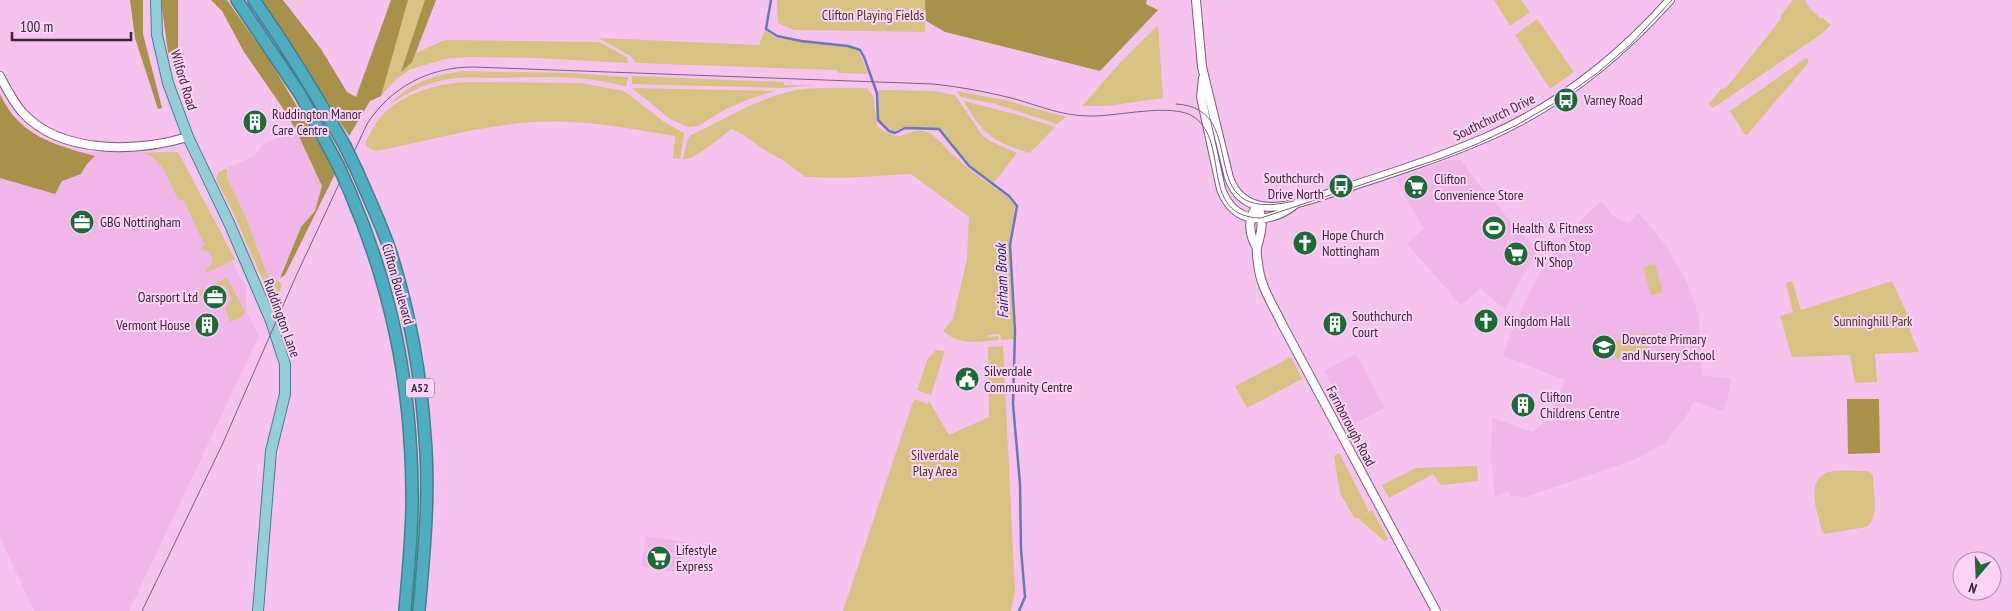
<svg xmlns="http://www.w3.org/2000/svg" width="2012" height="611" font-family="'PT Sans Narrow',sans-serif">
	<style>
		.built { fill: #efb6e7 }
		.green { fill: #d7c183 }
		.forest { fill: #a8914b }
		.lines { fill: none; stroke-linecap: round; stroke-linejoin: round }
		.stream { stroke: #687ab5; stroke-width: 2.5 }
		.minor-casing { stroke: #83567d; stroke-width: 10 }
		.major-casing { stroke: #477e8f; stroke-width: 12 }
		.highway-casing { stroke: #477e8f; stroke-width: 14 }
		.minor { stroke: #fff; stroke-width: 8 }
		.major { stroke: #95ced8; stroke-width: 10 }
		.highway { stroke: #4eadbe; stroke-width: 11 }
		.tram { stroke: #7c5e79; stroke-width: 1 }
		.highway-bridge-casing { stroke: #477e8f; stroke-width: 14; stroke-linecap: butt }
		.highway-bridge { stroke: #4eadbe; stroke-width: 11 }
		.labels { text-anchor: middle; stroke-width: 4; stroke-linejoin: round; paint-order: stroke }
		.shield { fill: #fdd4f7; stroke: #745a71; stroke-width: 1 }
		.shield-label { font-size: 12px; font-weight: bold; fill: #392637 }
		.park-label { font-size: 14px; fill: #43391a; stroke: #fdd4f7 }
		.street-label { font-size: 14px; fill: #392637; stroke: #fdd4f7 }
		.poi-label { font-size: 14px; fill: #392637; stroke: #fdd4f7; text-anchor: start }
		.water-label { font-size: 15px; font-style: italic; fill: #1c266e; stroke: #fdd4f7 }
	</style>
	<rect width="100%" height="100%" fill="#f6c3ef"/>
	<path class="built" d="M296,130L322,186L315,211L301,227L278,280L270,282L245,215L227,178L228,167L255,156L262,145Z
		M79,152H169L246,287V310L259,336L129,611H34L0,537V178L49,192Z
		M1448,160H1461L1483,190L1534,247L1535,254L1505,309L1480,289L1461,305L1407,244L1424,228L1414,213L1396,179Z
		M1601,201L1613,216L1628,223L1639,213L1667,247L1688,284L1699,317L1702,375L1731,379L1728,396L1723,411L1694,401L1686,416L1665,443L1636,459L1525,497L1510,496L1508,491L1495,497L1491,460L1492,418L1532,432L1548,420L1565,380L1503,356L1508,341L1532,286L1555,250L1578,223Z
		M1356,354L1385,408L1352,425L1324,371Z
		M646,536L685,542L681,573L641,566Z"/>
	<path class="green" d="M391,0H436L416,53L442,41L447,40L599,42L623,55L627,58L628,63L537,58L467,57L445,59L411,69L396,79L381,96L370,101Z
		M777,0H926L925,32L794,30L778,23Z
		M1494,0H1521L1530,12L1510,26Z
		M1793,0H1805L1807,5L1821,19L1823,18L1831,25L1820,35L1713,108L1709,104L1721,89L1726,88L1781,19V15Z
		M1537,19L1574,72L1550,89L1515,35Z
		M1158,25L1163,98L1107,106H1082L1119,64Z
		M765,30L776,38L849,47L859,52L868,74L839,73L836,70L636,63L632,57L599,38L759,45Z
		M1806,58L1808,59V63L1747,135H1745L1730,111Z
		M462,71L571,73L628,77L626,87C585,74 539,77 497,78C480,78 461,76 444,80C423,84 406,94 389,105C411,82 431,76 462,71Z
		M632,76L784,82V85H812L785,88L632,84Z
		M466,82L581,83L624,91L664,122L684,133L680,159L673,158L675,136C628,128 582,119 534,122C481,125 428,141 376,151L367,147L365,143C369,136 372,129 376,123C396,95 434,84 466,82Z
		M632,88L775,91L749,99L726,109L698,126L688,127L670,119Z
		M867,88L873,96L877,126C906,148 907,125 927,132C936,136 943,145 950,152C962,164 976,175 989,184C999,191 1008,196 1015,206L1009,245L1014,339L1001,340L1000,334L988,335V337L998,336L999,340C976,341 962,347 943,331L953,319L967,259L969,217L911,174L843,178L805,177L786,162L761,148L744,135L732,129C721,136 695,161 683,159L688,138L691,135C726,119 759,97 797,90C820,87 844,88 867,88Z
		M879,90L934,91L955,95L982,135L990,141L1017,153L993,184L970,166L939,129H921L915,127H905L893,131L879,119Z
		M956,91L1004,100L1066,117L1057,124L996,104L961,97Z
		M964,101L1018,115L1055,127L1030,153C994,142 982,134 964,101Z
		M178,152L235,259L206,273V270L212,263V258L209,252L200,249L205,246L184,201L178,199C169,181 164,162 145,153Z
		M227,168V178L245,215L270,282L278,280L282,285L274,306L233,212L216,179L218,173Z
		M1655,264L1663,292L1651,295L1643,267Z
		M227,278L245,312L242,317L230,322L226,309L227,304L232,300L225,285L191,300L187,297Z
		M1792,281L1801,310L1892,281L1913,327L1909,329L1919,352L1875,354L1877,382L1855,383L1850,355L1792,357L1780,316L1793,312L1786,283Z
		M1645,333L1650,350L1616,359L1612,342Z
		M1003,346L1015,592L1011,611H843L914,399L928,404L929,401L949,435L989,417L988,347Z
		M936,350L945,351L931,395L917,390L928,358Z
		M1291,357L1302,379L1247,408L1235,386Z
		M1339,453L1369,511L1360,517L1372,510L1388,539L1384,541L1358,518L1355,519L1340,493L1334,456Z
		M1477,466L1478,481L1441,485L1433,474L1389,498L1382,485L1416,468Z
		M1866,471L1870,472L1873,476C1873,491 1880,518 1866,527L1825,534L1822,531C1818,514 1805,483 1826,473C1835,469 1856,471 1866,471Z"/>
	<path class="forest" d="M130,0H143V34L162,108L158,109L135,38Z
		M161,0H178V79L168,52Z
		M211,0H227L270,61L336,172L285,275L280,278L301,227L315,211L322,186L296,130L278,101L244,52L222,11Z
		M262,0H283L321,49L347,92L356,97L391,0H408L381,96L370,101L349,136Z
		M425,0H436L412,62L401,72Z
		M925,0H1147L1146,4L1158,10L1100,71L945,32L926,21Z
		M0,94C19,136 55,145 95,156L86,165L81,174L62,181L55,194L0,178Z
		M1847,399H1879L1880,453L1848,454Z"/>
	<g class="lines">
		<path class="stream" d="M771,0L766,29L777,36L801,41L848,46L860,50L864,57L877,93L878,120L889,131L895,133L905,128L939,129L969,166L1009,196L1017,206L1010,245L1015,331L1013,404L1020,484L1021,549L1025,597L1019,611"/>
		<defs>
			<path id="minor" d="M1196,0L1202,67L1229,178C1243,216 1281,209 1312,199C1370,180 1429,162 1485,138C1557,107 1618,58 1670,0
				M0,76C6,88 13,101 22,112C61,155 137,152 188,137
				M1203,78L1201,97L1221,189C1235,226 1270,225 1297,203
				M1257,206C1265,219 1261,234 1257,247C1256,253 1258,264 1259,270C1262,289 1274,307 1282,324L1436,611
				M1257,248C1249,235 1247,219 1257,206"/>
			<path id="major" d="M156,0L157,35L168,83L188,137L230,225L271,321L285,364V394L271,451L258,611"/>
			<path id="highway" d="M237,0L300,94L338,165
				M254,0C287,47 317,96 345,146
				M358,173C369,199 381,224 390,250C409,310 421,374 425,437C430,495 424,553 419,611
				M350,192C392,290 411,384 412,490C413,530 408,571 405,611"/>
		</defs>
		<use href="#minor" class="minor-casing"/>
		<use href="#major" class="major-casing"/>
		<use href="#highway" class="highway-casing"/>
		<use href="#minor" class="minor"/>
		<use href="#major" class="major"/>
		<use href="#highway" class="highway"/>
		<path class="tram" d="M1176,104C1256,108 1186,227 1294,201
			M142,611L222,445L296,276L367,124C391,87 429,67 473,67L933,84C961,87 988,92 1015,99C1040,106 1063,116 1089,116C1116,117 1173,102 1194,117C1231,143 1198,217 1261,218L1442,158L1477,144L1517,125L1558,101L1596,74L1631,44L1672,0"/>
		<defs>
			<path id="highway-bridge" d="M345,146L358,173
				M338,165L350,192"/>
		</defs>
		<use href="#highway-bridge" class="highway-bridge-casing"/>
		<use href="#highway-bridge" class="highway-bridge"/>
	</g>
	<defs>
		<symbol id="bus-disc" viewBox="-11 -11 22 22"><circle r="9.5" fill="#1d6938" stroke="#fdd4f7"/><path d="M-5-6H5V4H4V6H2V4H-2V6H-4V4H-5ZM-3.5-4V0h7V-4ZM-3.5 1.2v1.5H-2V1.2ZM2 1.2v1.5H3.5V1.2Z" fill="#fff"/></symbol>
		<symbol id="building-disc" viewBox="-11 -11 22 22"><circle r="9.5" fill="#1d6938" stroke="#fdd4f7"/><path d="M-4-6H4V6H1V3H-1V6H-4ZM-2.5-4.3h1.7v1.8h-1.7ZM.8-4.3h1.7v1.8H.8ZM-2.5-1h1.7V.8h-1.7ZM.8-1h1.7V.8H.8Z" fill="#fff"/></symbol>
		<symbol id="supermarket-disc" viewBox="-11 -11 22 22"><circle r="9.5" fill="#1d6938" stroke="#fdd4f7"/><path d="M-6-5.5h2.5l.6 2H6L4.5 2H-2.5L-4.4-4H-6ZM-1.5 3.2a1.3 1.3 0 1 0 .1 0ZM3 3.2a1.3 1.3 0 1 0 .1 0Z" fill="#fff"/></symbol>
		<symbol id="office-disc" viewBox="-11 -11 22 22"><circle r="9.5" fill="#1d6938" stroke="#fdd4f7"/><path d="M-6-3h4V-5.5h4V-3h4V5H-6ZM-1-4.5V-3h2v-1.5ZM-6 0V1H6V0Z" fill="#fff"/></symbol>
		<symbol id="stadium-disc" viewBox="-11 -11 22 22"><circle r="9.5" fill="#1d6938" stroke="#fdd4f7"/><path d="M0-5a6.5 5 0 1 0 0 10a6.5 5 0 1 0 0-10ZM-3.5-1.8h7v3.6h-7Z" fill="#fff"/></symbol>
		<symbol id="church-disc" viewBox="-11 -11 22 22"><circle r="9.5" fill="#1d6938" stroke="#fdd4f7"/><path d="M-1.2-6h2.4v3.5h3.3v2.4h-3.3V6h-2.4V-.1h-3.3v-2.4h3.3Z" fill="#fff"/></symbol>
		<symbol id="school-disc" viewBox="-11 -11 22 22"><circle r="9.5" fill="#1d6938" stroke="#fdd4f7"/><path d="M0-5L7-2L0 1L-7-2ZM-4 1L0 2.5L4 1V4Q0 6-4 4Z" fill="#fff"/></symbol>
		<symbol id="civic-disc" viewBox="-11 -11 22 22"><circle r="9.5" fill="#1d6938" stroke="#fdd4f7"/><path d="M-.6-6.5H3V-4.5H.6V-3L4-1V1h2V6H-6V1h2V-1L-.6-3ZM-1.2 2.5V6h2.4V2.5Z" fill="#fff"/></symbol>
	</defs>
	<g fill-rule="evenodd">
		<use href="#bus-disc" x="1552" y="86" width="28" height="28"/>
		<use href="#building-disc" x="241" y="108" width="28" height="28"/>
		<use href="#bus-disc" x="1327" y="172" width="28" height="28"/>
		<use href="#supermarket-disc" x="1402" y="173" width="28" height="28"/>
		<use href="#office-disc" x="68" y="208" width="28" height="28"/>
		<use href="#stadium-disc" x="1480" y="214" width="28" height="28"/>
		<use href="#church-disc" x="1291" y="229" width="28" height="28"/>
		<use href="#supermarket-disc" x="1502" y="240" width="28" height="28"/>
		<use href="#office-disc" x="201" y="283" width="28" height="28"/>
		<use href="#church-disc" x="1472" y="307" width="28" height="28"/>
		<use href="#building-disc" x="1321" y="310" width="28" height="28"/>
		<use href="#building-disc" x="193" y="311" width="28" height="28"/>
		<use href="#school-disc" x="1590" y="333" width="28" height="28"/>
		<use href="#civic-disc" x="953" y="365" width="28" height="28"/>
		<use href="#building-disc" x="1509" y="391" width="28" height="28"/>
		<use href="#supermarket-disc" x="645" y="544" width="28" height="28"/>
	</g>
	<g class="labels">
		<rect class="shield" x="406" y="378.5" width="28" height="19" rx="4"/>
		<g class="shield-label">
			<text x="420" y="392">A52</text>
		</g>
		<g class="park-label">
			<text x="873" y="20">Clifton Playing Fields</text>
			<text x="1873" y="326">Sunninghill Park</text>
			<text x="935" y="460">Silverdale<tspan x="935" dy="16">Play Area</tspan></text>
		</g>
		<g class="street-label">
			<text transform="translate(184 80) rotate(73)" y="5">Wilford Road</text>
			<text transform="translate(1494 117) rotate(-26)" y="5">Southchurch Drive</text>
			<text transform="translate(398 284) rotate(74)" y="5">Clifton Boulevard</text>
			<text transform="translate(282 318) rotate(70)" y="5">Ruddington Lane</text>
			<text transform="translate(1351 426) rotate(62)" y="5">Farnborough Road</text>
		</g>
		<g class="poi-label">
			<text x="1584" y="105">Varney Road</text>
			<text x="272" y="119">Ruddington Manor<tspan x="272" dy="16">Care Centre</tspan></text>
			<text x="1324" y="183" text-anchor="end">Southchurch<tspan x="1324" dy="16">Drive North</tspan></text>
			<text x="1434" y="184">Clifton<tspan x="1434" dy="16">Convenience Store</tspan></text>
			<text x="100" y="227">GBG Nottingham</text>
			<text x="1512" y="233">Health &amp; Fitness</text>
			<text x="1322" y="240">Hope Church<tspan x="1322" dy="16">Nottingham</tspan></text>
			<text x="1534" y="251">Clifton Stop<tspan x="1534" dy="16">'N' Shop</tspan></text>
			<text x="198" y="302" text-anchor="end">Oarsport Ltd</text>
			<text x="1352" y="321">Southchurch<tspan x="1352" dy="16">Court</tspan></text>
			<text x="1504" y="326">Kingdom Hall</text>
			<text x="190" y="330" text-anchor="end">Vermont House</text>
			<text x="1622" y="344">Dovecote Primary<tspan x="1622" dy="16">and Nursery School</tspan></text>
			<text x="984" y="376">Silverdale<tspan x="984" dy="16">Community Centre</tspan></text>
			<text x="1540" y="402">Clifton<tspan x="1540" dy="16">Childrens Centre</tspan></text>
			<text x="676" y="555">Lifestyle<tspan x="676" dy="16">Express</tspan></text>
		</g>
		<g class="water-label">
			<text transform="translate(1002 281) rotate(-92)" y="5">Fairham Brook</text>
		</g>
	</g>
	<g transform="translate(1977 576) rotate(199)"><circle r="24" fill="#fdd4f7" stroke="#af8eaa"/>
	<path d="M0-4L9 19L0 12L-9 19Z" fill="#1d6938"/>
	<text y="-8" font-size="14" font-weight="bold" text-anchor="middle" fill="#392637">N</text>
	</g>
	<path d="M12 32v8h119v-8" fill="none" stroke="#392637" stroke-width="2.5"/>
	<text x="20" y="32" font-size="15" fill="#392637" stroke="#fdd4f7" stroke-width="4" paint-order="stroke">100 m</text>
</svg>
